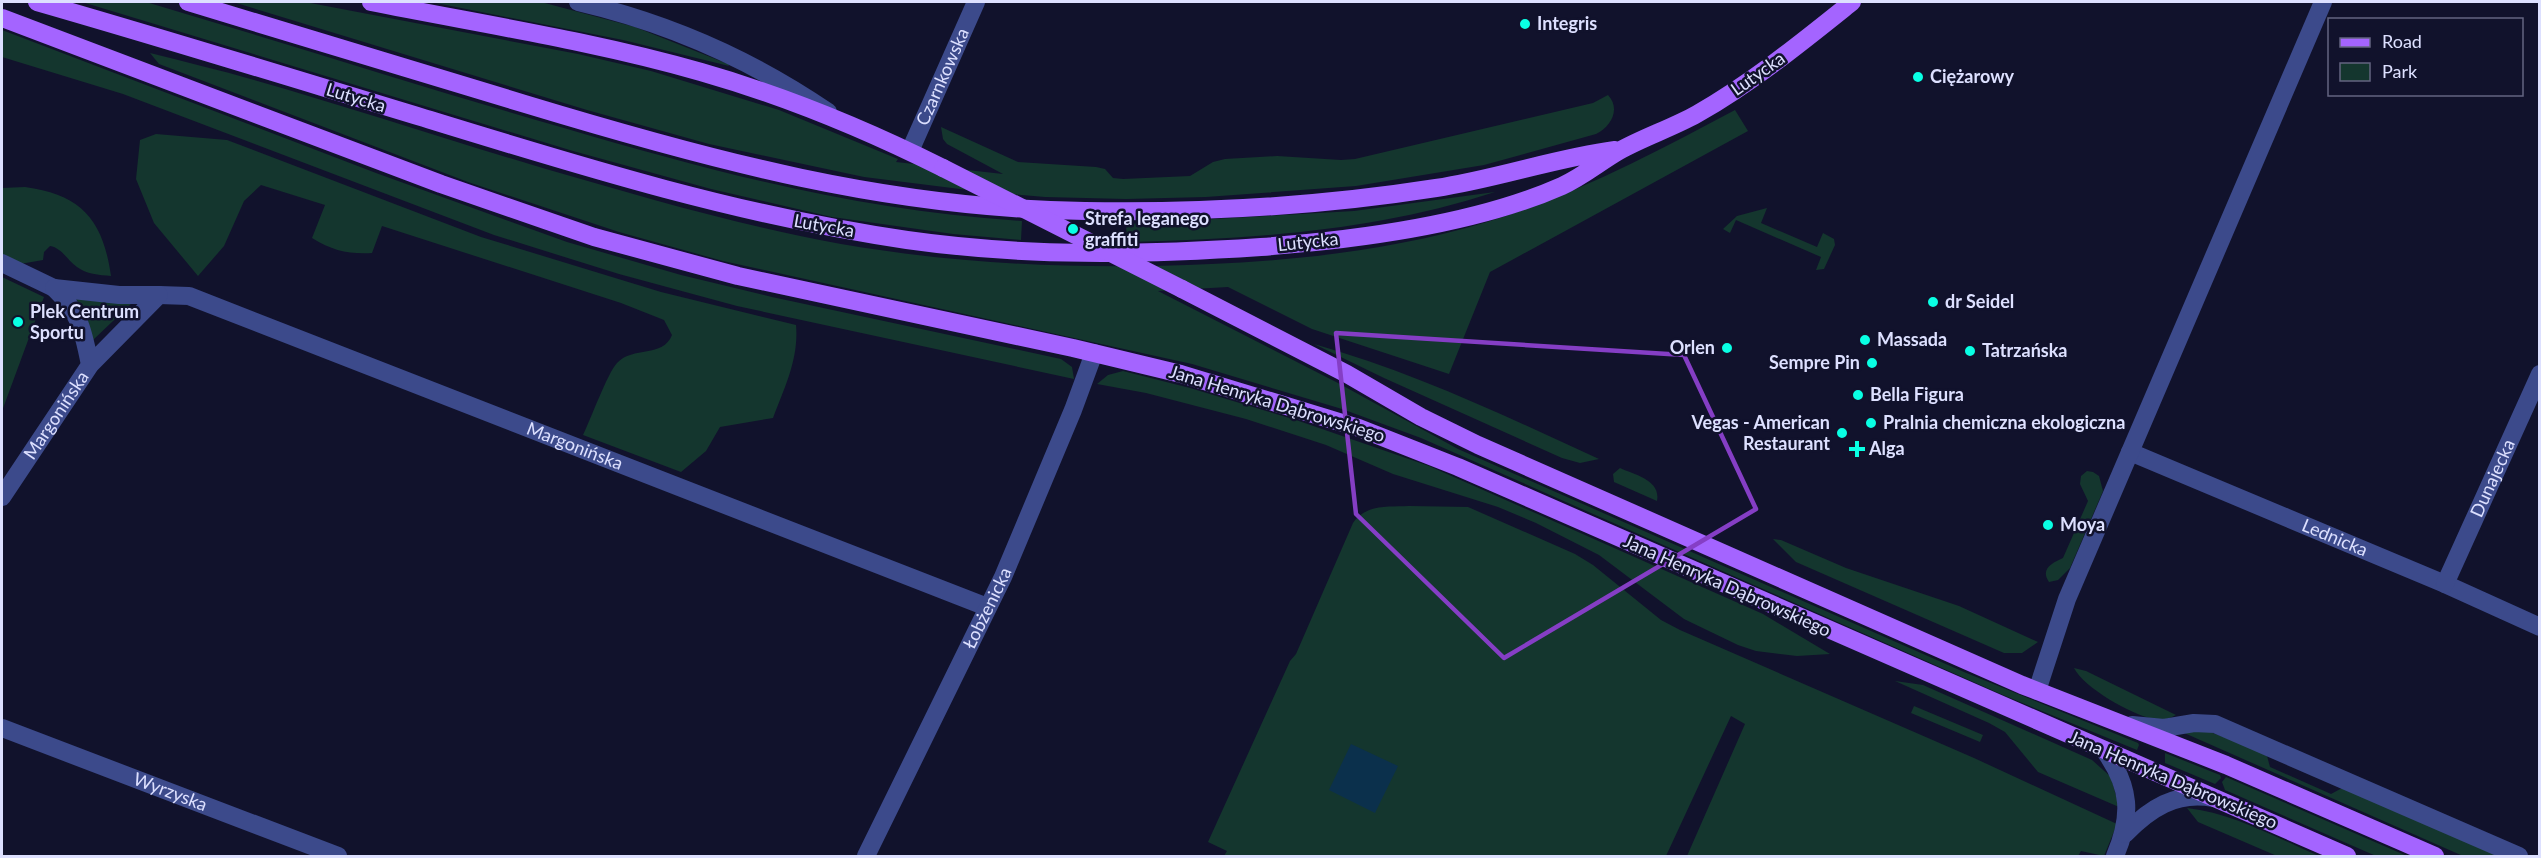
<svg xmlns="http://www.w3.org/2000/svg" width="2541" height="858" font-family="Lato,sans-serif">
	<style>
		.green { fill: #14362e }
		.water { fill: #0b304c }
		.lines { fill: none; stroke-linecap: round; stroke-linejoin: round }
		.minor { stroke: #3c4a8b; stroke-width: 18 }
		.major { stroke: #a464ff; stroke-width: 18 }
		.major-bridge { stroke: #a464ff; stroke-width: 18 }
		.marked { fill: none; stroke: #853ec5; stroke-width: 4.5; stroke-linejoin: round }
		.poi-dot { fill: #09ffe4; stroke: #11122c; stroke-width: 2 }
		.labels { text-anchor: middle; stroke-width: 5; stroke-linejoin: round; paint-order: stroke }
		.poi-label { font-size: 18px; font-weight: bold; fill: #dde0ff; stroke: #11122c; text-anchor: start }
		.street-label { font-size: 18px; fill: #dde0ff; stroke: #11122c }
	</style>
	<rect width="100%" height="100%" fill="#11122c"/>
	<path class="green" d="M82,2H146C285,43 424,88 564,128C717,173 861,211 1022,221L1021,240L953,234L832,217L711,189L573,151Z
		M233,2H305L578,54L651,71L779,110L898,159L896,162L1003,174L947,144L943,139L941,127L1018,162L1096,167L1105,169L1113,178L1123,179L1190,176L1213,162L1225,159L1277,156L1341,160L1355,159L1593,103L1608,95C1621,109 1611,127 1596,134L1484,165L1356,186L1206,197L1126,199L1045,197L976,191L864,177L709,144L587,110Z
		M431,2H541L635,27L728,64L729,66L623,40Z
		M2,30L376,173L567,242L681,275L772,297L1061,359L1072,367L1074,379L737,306L619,274L494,235L123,94L2,57Z
		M150,53C185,62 220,70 254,80C352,108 448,140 546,169C643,197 741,226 841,244C964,265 1087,270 1211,264C1304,260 1397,249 1487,222C1575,195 1654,153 1735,110L1748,131L1490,272L1449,374L1312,329L1228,287L1158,291L1338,383L1458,449L1964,672L2138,743L2139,745L2137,750L2003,695L1421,438L1342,409L1192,364L723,261L619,232L468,182L159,64Z
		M156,134L227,140L481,237L661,292L796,325C799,358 785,387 773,418L720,427L706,451L681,472L583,435C591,419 607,374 617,363C633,346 663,358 672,335L664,320L621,303L382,226L372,253C348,254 333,251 312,238L325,205L261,185L244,201L224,246L198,276L154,223L136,179L140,140Z
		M25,187C82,195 103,220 111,276C99,275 86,274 77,267C67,260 62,248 50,246L44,252L43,260L20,264L2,256V188Z
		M1495,192C1376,231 1252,239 1127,242L1126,224L1354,211Z
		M1767,208L1761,223L1817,247L1823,233L1834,239L1835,245L1824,269L1816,270L1821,257L1736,220L1730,233L1723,229L1737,216Z
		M2,277L44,297L2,411Z
		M74,297L133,302L93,340L85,310Z
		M1314,344C1413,372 1506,416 1599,459L1580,463L1562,458L1384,378Z
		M1123,371L1190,388L1296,420L1429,466L1763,614L1830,654L1797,656L1756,651L1738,645L1684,619L1599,555L1536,523L1498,507L1393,474L1326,445L1246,419L1146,393L1097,384L1108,375Z
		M1620,468C1635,475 1661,480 1657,501L1614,482L1613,474Z
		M2087,471L2093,472L2099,476L2103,491L2070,568L2058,580L2049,582C2040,569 2052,563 2063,558L2088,501L2080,484L2081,476Z
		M1409,506L1468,507L1575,554L1593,565L1661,620L1680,630L1974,758L2117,824L2104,856L2081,851L2078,856H1687L1745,724L1731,716L1666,856H1224L1227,851L1208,842L1290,661L1296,654L1353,523C1366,504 1388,507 1409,506Z
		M1773,539L1781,540L1846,568L1959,606L2038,642L2022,653H2004L1796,562Z
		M2074,668L2086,671L2176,715C2169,719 2160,721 2153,719C2131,714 2084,688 2074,668Z
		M1895,681L1923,685L2092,760L2111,777L2119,807L2038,772L2005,732L1989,723Z
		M1914,706L1983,735L1980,742L1911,713Z
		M2207,731L2266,752L2270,767L2331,794L2344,787L2506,856H2463L2182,732Z
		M2165,753L2220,775L2221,778L2215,784L2165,763Z
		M2226,777L2407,856H2376L2225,790L2222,782Z
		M2187,808C2233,813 2277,838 2319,856H2277L2198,822Z"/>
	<path class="water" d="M1351,744L1398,766L1375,813L1329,790Z"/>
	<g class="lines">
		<g class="minor">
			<path d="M578,2C668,23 752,60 828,112"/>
			<path id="s1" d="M910,151L976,2"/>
			<path d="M2,263L54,288"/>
			<path id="s2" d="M159,295L189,296L987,607"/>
			<path id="s3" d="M2130,452L2445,584L2540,627"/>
			<path id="s4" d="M2,497L90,365L159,295H119L54,288C80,313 83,330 90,365"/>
			<path id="s5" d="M2445,584L2540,374"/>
			<path d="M2037,691L2067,599L2323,2"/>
			<path d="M2132,725L2164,728L2194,723L2215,724L2519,856"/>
			<path id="s6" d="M2,728L338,856"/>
			<path d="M2104,750C2131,787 2132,816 2115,856"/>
			<path d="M2125,834C2149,809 2176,791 2213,798"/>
			<path id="s7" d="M866,856L1003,577L1073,410L1094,353"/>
		</g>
		<path class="major" d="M37,2C166,39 295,79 424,118C583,167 741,216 907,240C1026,257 1142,255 1261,247C1356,240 1474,225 1562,186C1582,177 1600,162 1619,151C1644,137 1672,128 1697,114C1753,82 1802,42 1852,2
			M188,2C300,36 412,70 525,104C710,160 889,209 1085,211C1201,213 1321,206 1436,188C1496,179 1555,158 1615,150
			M371,2C481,24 593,41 701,72C785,96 865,129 943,168
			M2,18L441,184L594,237L738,276L1073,348L1181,374L1359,428L1458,467L2347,856
			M1182,289L1347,374L1421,417L1478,445L2022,685L2226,765L2435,856"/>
		<path class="major-bridge" d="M943,168L1182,289"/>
	</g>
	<path class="marked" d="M1336,333L1684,355L1756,509L1504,658L1356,514Z"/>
	<g class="poi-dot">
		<circle cx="1525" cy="24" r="6"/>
		<circle cx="1918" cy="77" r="6"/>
		<circle cx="1073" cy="229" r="6"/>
		<circle cx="1933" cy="302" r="6"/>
		<circle cx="18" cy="322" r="6"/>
		<circle cx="1865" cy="340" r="6"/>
		<circle cx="1727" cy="348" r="6"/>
		<circle cx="1970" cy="351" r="6"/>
		<circle cx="1872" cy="363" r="6"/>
		<circle cx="1858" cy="395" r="6"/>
		<circle cx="1871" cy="423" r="6"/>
		<circle cx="1842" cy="433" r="6"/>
		<path d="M1854 440h6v6h6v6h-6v6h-6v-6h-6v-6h6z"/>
		<circle cx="2048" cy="525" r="6"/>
	</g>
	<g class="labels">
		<g class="poi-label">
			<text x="1537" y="30">Integris</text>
			<text x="1930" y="83">Ciężarowy</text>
			<text x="1085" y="225">Strefa leganego<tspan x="1085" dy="21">graffiti</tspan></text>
			<text x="1945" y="308">dr Seidel</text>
			<text x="30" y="318">Plek Centrum<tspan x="30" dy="21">Sportu</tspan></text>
			<text x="1877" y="346">Massada</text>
			<text x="1715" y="354" text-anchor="end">Orlen</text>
			<text x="1982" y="357">Tatrzańska</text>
			<text x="1860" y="369" text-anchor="end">Sempre Pin</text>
			<text x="1870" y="401">Bella Figura</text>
			<text x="1830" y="429" text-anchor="end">Vegas - American<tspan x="1830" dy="21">Restaurant</tspan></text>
			<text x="1883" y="429">Pralnia chemiczna ekologiczna</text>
			<text x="1869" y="455">Alga</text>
			<text x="2060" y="531">Moya</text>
		</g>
		<g class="street-label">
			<text transform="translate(1758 74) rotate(-35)" y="6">Lutycka</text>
			<text dy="6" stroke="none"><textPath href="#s1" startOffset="81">Czarnkowska</textPath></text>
			<text transform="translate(356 98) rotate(17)" y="6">Lutycka</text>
			<text transform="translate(824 226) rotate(10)" y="6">Lutycka</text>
			<text transform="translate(1308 242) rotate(-6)" y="6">Lutycka</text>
			<text transform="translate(1277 404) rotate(17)" y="6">Jana Henryka Dąbrowskiego</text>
			<text dy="6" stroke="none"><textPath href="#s4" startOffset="98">Margonińska</textPath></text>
			<text dy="6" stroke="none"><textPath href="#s2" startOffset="444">Margonińska</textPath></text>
			<text dy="6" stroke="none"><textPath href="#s5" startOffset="116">Dunajecka</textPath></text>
			<text dy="6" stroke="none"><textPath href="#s3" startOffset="222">Lednicka</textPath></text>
			<text transform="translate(1727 586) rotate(24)" y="6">Jana Henryka Dąbrowskiego</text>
			<text dy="6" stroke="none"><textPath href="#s7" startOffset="276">Łobżenicka</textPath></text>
			<text transform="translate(2173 780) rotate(23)" y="6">Jana Henryka Dąbrowskiego</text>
			<text dy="6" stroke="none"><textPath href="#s6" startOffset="180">Wyrzyska</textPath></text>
		</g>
	</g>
	<rect width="2541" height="858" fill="none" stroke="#dde0ff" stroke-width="6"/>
	<rect x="2328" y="18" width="195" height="78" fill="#11122c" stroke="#636480" stroke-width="1.5"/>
	<rect x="2340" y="38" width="30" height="9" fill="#a464ff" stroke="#636480" stroke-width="1.5"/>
	<text x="2382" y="48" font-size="18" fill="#dde0ff">Road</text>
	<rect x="2340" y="63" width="30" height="18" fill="#14362e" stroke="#636480" stroke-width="1.5"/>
	<text x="2382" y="78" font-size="18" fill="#dde0ff">Park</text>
</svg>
